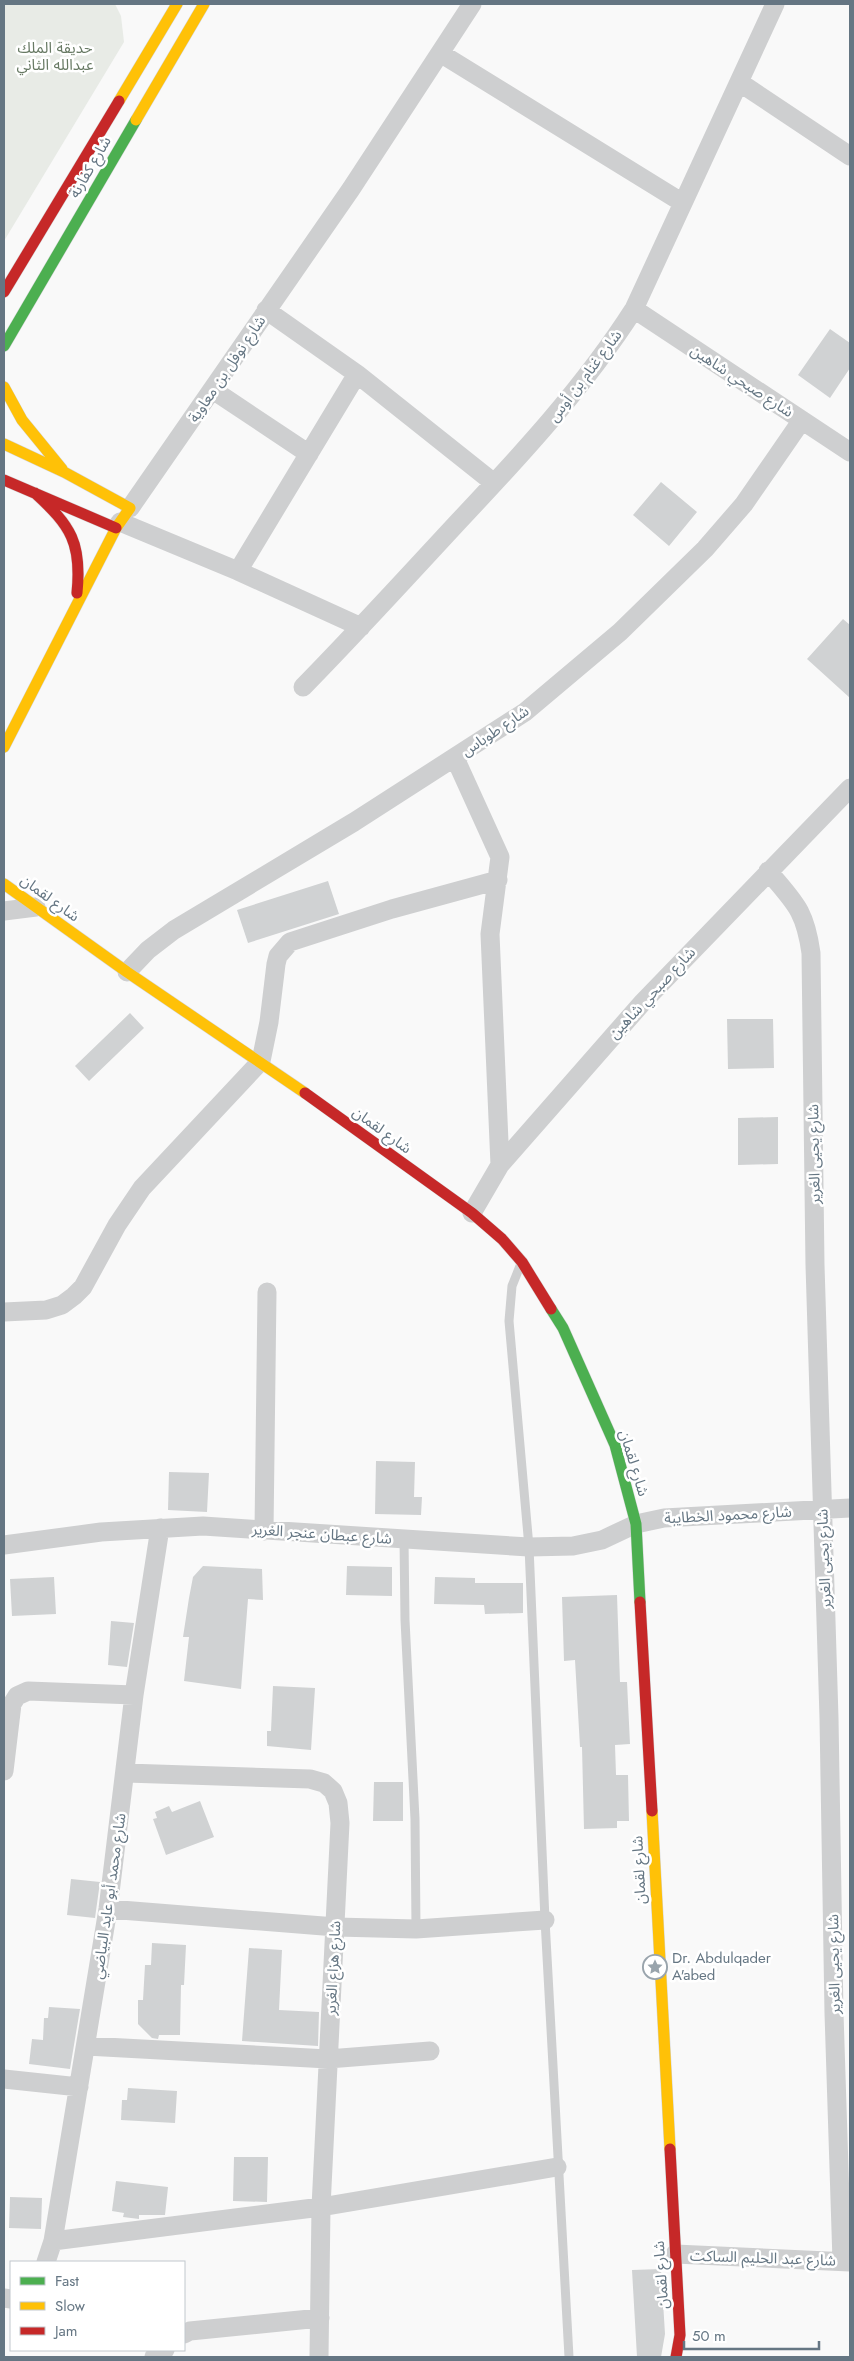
<svg xmlns="http://www.w3.org/2000/svg" width="854" height="2361" font-family="Jost,'Noto Sans Arabic',sans-serif">
	<style>
		.green { fill: #e8ebe6 }
		.building { fill: #d0d2d3 }
		.lines { fill: none; stroke-linecap: round; stroke-linejoin: round }
		.fast-casing { stroke: #d5d6d7; stroke-width: 12 }
		.slow-casing { stroke: #d5d6d7; stroke-width: 12 }
		.jam-casing { stroke: #d5d6d7; stroke-width: 12 }
		.lane { stroke: #cecfd0; stroke-width: 9 }
		.street { stroke: #cecfd0; stroke-width: 19 }
		.fast { stroke: #4caf50; stroke-width: 11 }
		.slow { stroke: #ffc107; stroke-width: 11 }
		.jam { stroke: #c62828; stroke-width: 11 }
		.labels { text-anchor: middle; stroke-width: 5; stroke-linejoin: round; paint-order: stroke }
		.park-label { font-size: 15px; fill: #687a64; stroke: #fff }
		.street-label { font-size: 15px; fill: #657683; stroke: #fff }
		.poi-label { font-size: 15px; fill: #657683; stroke: #fff; text-anchor: start }
	</style>
	<rect width="100%" height="100%" fill="#f9f9f9"/>
	<path class="green" d="M4,4H115L121,16L124,42L4,241Z"/>
	<path class="building" d="M830,329L850,343V368L830,398L798,375Z
		M661,482L697,512L669,546L633,515Z
		M843,619L850,625V698L807,659Z
		M328,881L339,914L248,943L237,910Z
		M130,1013L144,1028L89,1081L75,1066Z
		M727,1019H773L774,1068L728,1069Z
		M778,1117V1164L738,1165V1118Z
		M376,1461L415,1462L414,1497H422L421,1515L375,1514Z
		M169,1472L209,1473L207,1512L168,1510Z
		M203,1566L262,1569L263,1600L248,1599L241,1689L184,1681L189,1637H183L189,1598L193,1577Z
		M347,1566L392,1567V1596L346,1595Z
		M54,1577L56,1614L12,1616L10,1579Z
		M435,1577L475,1578V1583H523V1613L485,1614L484,1605L434,1604Z
		M617,1595L620,1682H627L630,1744L615,1745L616,1775H628L629,1821H617V1828L584,1829L582,1747H580L575,1660L564,1661L562,1597Z
		M111,1621L134,1623L127,1667L108,1665Z
		M273,1686L315,1688L311,1750L267,1746V1731H271Z
		M374,1782H403V1821H373Z
		M200,1801L214,1837L166,1855L153,1819L157,1818L155,1812L169,1806L172,1812Z
		M71,1879L100,1882L95,1918L67,1915Z
		M152,1943L186,1945L184,1985H181L180,2035H159L158,2039L152,2038L138,2024V2000H143L145,1965H151Z
		M249,1948L282,1950L279,2010L319,2012L318,2046L242,2041Z
		M49,2007L80,2009L70,2069L29,2064L32,2039L43,2040L44,2018H48Z
		M128,2088L177,2091L175,2123L121,2120L122,2100H127Z
		M234,2157H268L267,2202L233,2201Z
		M116,2181L168,2187L165,2215H139V2219L123,2217L124,2213L112,2211Z
		M10,2197L42,2198L41,2229L9,2228Z
		M661,2269L665,2334L661,2357H637L632,2270Z"/>
	<g class="lines">
		<defs>
			<path id="fast" d="M4,346L136,120
				M551,1309L563,1328L615,1445L636,1524L640,1602"/>
			<path id="slow" d="M119,101L177,4
				M136,120L204,4
				M4,387L22,420L62,469
				M4,444L64,472L130,508L116,528L4,747
				M4,884L127,972L305,1093
				M652,1811L670,2149"/>
			<path id="jam" d="M4,292L119,101
				M4,480L116,528
				M35,493C71,526 82,543 77,593
				M305,1093L472,1213L502,1239L522,1262L551,1309
				M640,1602L652,1811
				M670,2149L680,2335L676,2357"/>
		</defs>
		<use href="#fast" class="fast-casing"/>
		<use href="#slow" class="slow-casing"/>
		<use href="#jam" class="jam-casing"/>
		<path class="lane" d="M520,1266L512,1286L509,1321L529,1547L545,1920L569,2357
			M404,1539L405,1620L415,1819L416,1929"/>
		<path class="street" d="M440,53L683,203
			M739,82L850,156
			M634,309L850,452
			M266,310L357,374L494,483
			M213,390L309,454
			M130,508L351,189L472,4
			M120,522L238,571L361,627
			M238,571L357,374
			M303,687C356,633 407,577 458,522C522,454 584,387 634,309L775,4
			M455,758L500,857L490,934L500,1165
			M768,871C795,903 805,910 811,953L815,1265L829,1718L834,2013L842,2261
			M4,911L36,907
			M127,972L148,950L174,930L354,822L525,712L620,632L705,549L744,504L802,420
			M472,1213L500,1165L643,1002L850,788
			M4,1312L46,1310L62,1305L74,1296L83,1287L117,1225L142,1188L261,1061L269,1022L276,964L278,956L290,942L392,909L498,880
			M264,1531L267,1292
			M4,1545L101,1532L203,1526L529,1547L573,1546L602,1540L636,1524L664,1518L850,1508
			M4,1771L12,1704L17,1696L28,1691L134,1695
			M126,1773L310,1779L324,1783L333,1791L338,1803L340,1823L321,2207L319,2357
			M108,1909L336,1927L416,1929L545,1920
			M86,2046L328,2059L430,2051
			M4,2079L79,2087
			M53,2241L321,2207L557,2167
			M675,2254L850,2262
			M46,2262L53,2241L108,1909L134,1695L160,1528
			M4,2298L11,2299
			M184,2334L190,2331L320,2318
			M154,2357L165,2350"/>
		<use href="#fast" class="fast"/>
		<use href="#slow" class="slow"/>
		<use href="#jam" class="jam"/>
	</g>
	<defs>
		<symbol id="sight-ring" viewBox="-11 -11 22 22"><circle r="9.5" fill="#fff" stroke="#99a4ac" stroke-width="1.5"/><path d="M0-6L1.8-2.2L6-1.7L2.9 1.2L3.7 5.4L0 3.3L-3.7 5.4L-2.9 1.2L-6-1.7L-1.8-2.2Z" fill="#99a4ac"/></symbol>
	</defs>
	<g fill-rule="evenodd">
		<use href="#sight-ring" x="641" y="1953" width="28" height="28"/>
	</g>
	<g class="labels">
		<g class="park-label">
			<text x="55" y="53">حديقة الملك<tspan x="55" dy="17">عبدالله الثاني</tspan></text>
		</g>
		<g class="street-label">
			<text transform="translate(90 167) rotate(-60)" y="5">شارع كفارنة</text>
			<text transform="translate(227 369) rotate(-56)" y="5">شارع نوفل بن معاوية</text>
			<text transform="translate(585 376) rotate(-53)" y="5">شارع غنام بن أوس</text>
			<text transform="translate(742 381) rotate(33)" y="5">شارع صبحي شاهين</text>
			<text transform="translate(495 731) rotate(-34)" y="5">شارع طوباس</text>
			<text transform="translate(50 898) rotate(36)" y="5">شارع لقمان</text>
			<text transform="translate(652 993) rotate(-47)" y="5">شارع صبحي شاهين</text>
			<text transform="translate(382 1130) rotate(36)" y="5">شارع لقمان</text>
			<text transform="translate(814 1154) rotate(-91)" y="5">شارع يحيى الغرير</text>
			<text transform="translate(634 1463) rotate(73)" y="5">شارع لقمان</text>
			<text transform="translate(728 1515) rotate(-3)" y="5">شارع محمود الخطايبة</text>
			<text transform="translate(322 1534) rotate(4)" y="5">شارع عبطان عنجر الغرير</text>
			<text transform="translate(824 1559) rotate(-92)" y="5">شارع يحيى الغرير</text>
			<text transform="translate(639 1870) rotate(-93)" y="5">شارع لقمان</text>
			<text transform="translate(109 1896) rotate(-82)" y="5">شارع محمد أبو عايد البياضي</text>
			<text transform="translate(834 1964) rotate(-91)" y="5">شارع يحيى الغرير</text>
			<text transform="translate(333 1968) rotate(-87)" y="5">شارع هزاع الغرير</text>
			<text transform="translate(763 2258) rotate(2)" y="5">شارع عبد الحليم الساكت</text>
			<text transform="translate(661 2275) rotate(-94)" y="5">شارع لقمان</text>
		</g>
		<g class="poi-label">
			<text x="672" y="1963">Dr. Abdulqader<tspan x="672" dy="17">A'abed</tspan></text>
		</g>
	</g>
	<rect width="854" height="2361" fill="none" stroke="#657683" stroke-width="10"/>
	<rect x="10" y="2261" width="175" height="90" fill="#ffffff" stroke="#c1c8cd"/>
	<rect x="20" y="2277" width="25" height="8" fill="#4caf50" stroke="#c1c8cd"/>
	<text x="55" y="2286" font-size="15" fill="#657683">Fast</text>
	<rect x="20" y="2302" width="25" height="8" fill="#ffc107" stroke="#c1c8cd"/>
	<text x="55" y="2311" font-size="15" fill="#657683">Slow</text>
	<rect x="20" y="2327" width="25" height="8" fill="#c62828" stroke="#c1c8cd"/>
	<text x="55" y="2336" font-size="15" fill="#657683">Jam</text>
	<path d="M684 2341v8h135v-8" fill="none" stroke="#657683" stroke-width="2.5"/>
	<text x="692" y="2341" font-size="15" fill="#657683" stroke="#ffffff" stroke-width="4" paint-order="stroke">50 m</text>
</svg>
